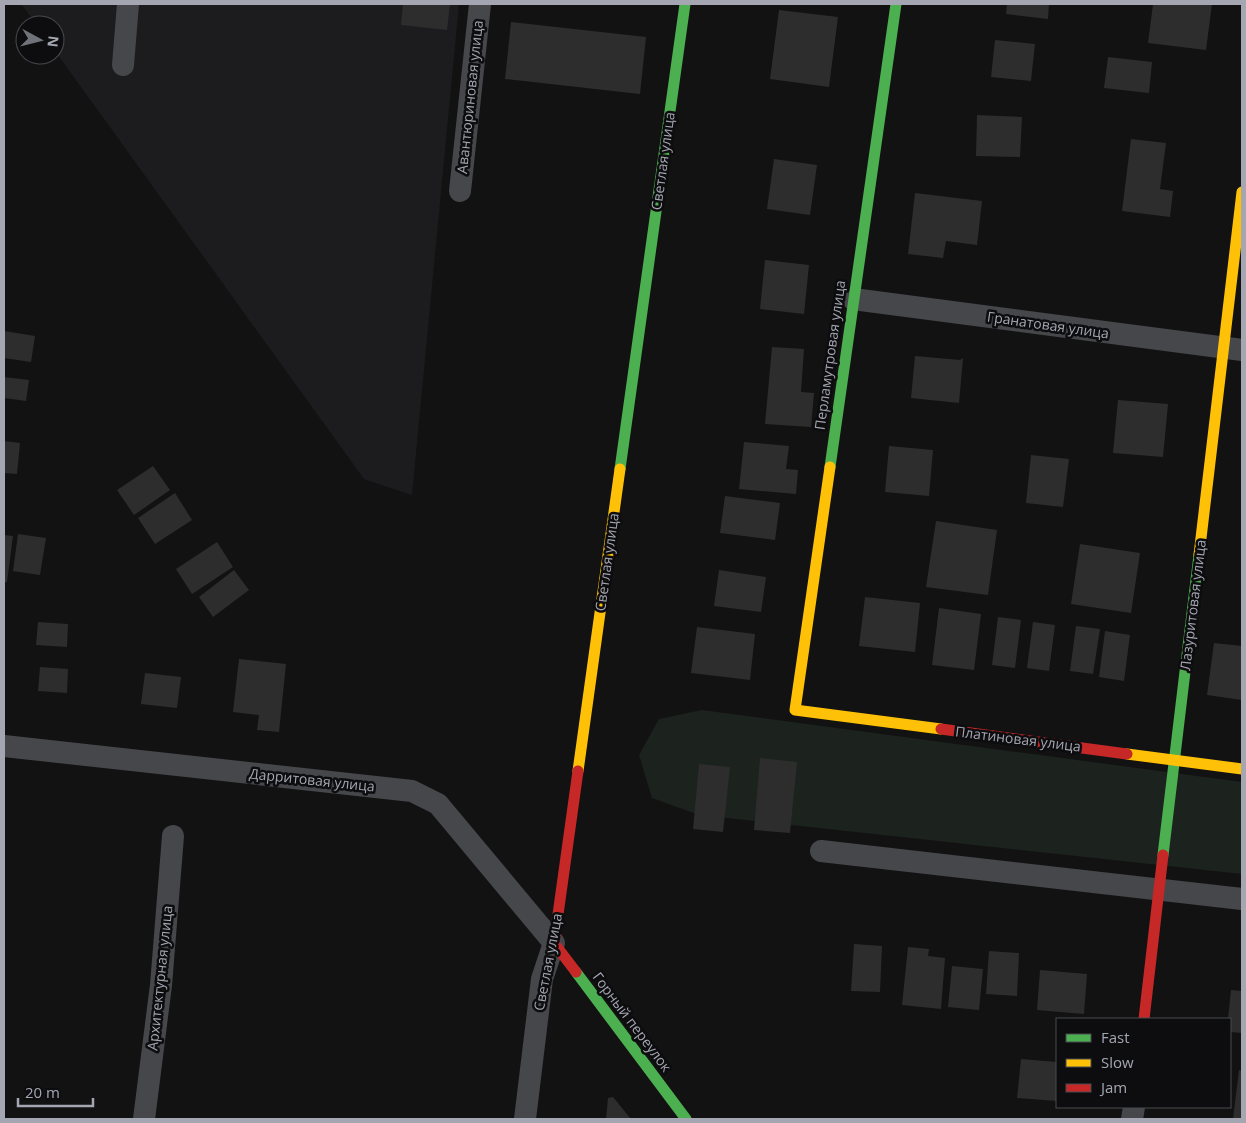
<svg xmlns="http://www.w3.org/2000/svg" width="1246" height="1123" font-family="'Open Sans',sans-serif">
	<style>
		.built { fill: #1c1c1e }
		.green { fill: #1c221d }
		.building { fill: #2d2d2e }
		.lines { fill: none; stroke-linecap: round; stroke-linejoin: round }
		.street { stroke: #46474b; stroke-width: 22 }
		.fast { stroke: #4caf50; stroke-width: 11 }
		.slow { stroke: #ffc107; stroke-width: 11 }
		.jam { stroke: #c62828; stroke-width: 11 }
		.labels { text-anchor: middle; stroke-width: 5; stroke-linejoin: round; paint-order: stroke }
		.street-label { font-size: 14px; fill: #a4a7b2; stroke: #0d0c0e }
	</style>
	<rect width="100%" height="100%" fill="#121212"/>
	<path class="built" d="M21,4H459L412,495L364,479L55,51V25H37Z"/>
	<path class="green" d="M702,710L1242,782V874L699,815L652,798L639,755L659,719Z"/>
	<path class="building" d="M403,4H450L447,30L401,25Z
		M1007,4H1049L1048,19L1006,14Z
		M1153,4H1212L1206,50L1148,43Z
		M779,10L838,17L829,87L770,79Z
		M511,22L646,37L640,94L505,79Z
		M995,40L1035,44L1031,81L991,77Z
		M1108,57L1152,62L1149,93L1104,88Z
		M977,115L1022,117L1020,157L976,156Z
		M1131,139L1166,143L1160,189L1173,191L1170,217L1122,211Z
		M774,159L817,165L810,215L767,209Z
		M915,193L982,201L977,245L946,241L943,258L908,254Z
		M765,260L809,265L804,314L760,309Z
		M4,331L35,336L31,362L4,358Z
		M772,347L804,349L801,392L814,393L811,427L765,424Z
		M915,356L960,360L963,358L959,403L911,398Z
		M4,377L29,380L26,401L4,398Z
		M1118,400L1168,404L1163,457L1113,453Z
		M4,441L20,443L17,474L4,473Z
		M744,442L789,446L786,469L798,470L796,494L739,489Z
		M889,446L933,450L929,496L885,492Z
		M1031,455L1069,459L1063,507L1026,503Z
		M153,466L170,490L134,515L117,490Z
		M175,493L192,520L155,544L138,518Z
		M725,496L780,503L775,540L720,533Z
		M936,521L997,530L988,595L926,587Z
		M18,534L46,538L40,575L13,571Z
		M4,535L13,536L7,582H4Z
		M217,542L233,567L192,594L176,569Z
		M1080,544L1140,553L1131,613L1071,604Z
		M234,570L249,590L213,617L199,597Z
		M719,570L766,577L761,612L714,606Z
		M865,597L920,603L915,652L859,646Z
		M939,608L981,614L974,670L932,665Z
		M998,617L1021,620L1015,668L992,665Z
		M38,622L68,624L67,647L36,645Z
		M1033,622L1055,625L1049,671L1027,668Z
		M1076,626L1100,629L1093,674L1070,671Z
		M697,627L755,634L750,680L691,673Z
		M1105,631L1130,635L1124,681L1099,677Z
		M1214,643L1242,646V700L1207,695Z
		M239,659L286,664L279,732L257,730L259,715L233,712Z
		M40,667L68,669L67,693L38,691Z
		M145,673L181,677L177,708L141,704Z
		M760,758L797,762L790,833L754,830Z
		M699,764L730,767L723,832L693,829Z
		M854,944L882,946L880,992L851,991Z
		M908,947L929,949L928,956L945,958L941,1009L902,1005Z
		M989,951L1019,953L1017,996L986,994Z
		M952,966L983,969L979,1010L948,1007Z
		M1040,970L1087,974L1084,1014L1037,1010Z
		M1231,990L1242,991V1033L1230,1032V1019H1228Z
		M1021,1059L1057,1062V1101L1017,1098Z
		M1239,1070L1242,1071V1119H1233Z
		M613,1097L631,1119H606L608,1098Z"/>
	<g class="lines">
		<path class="street" d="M123,65L128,4
			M460,191L480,4
			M853,299L1242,350
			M4,746L412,791L438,804L554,943L542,979L525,1119
			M821,851L1242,899
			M144,1119L161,985L173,836
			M1132,1119L1134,1107"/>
		<path class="fast" d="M830,467L896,4
			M620,469L685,4
			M1163,855L1199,555
			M576,972L686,1119"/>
		<path class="slow" d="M830,467L795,710L941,729
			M1199,555L1242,192
			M1127,754L1242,769
			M578,771L620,469"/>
		<path class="jam" d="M941,729L1127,754
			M576,972L554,943L578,771
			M1144,1019L1163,855"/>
	</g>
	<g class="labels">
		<g class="street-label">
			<text transform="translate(470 97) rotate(-84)" y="5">Авантюриновая улица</text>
			<text transform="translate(663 161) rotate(-82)" y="5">Светлая улица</text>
			<text transform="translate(1048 325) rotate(8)" y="5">Гранатовая улица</text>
			<text transform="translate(830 355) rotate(-82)" y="5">Перламутровая улица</text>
			<text transform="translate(607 562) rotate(-82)" y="5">Светлая улица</text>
			<text transform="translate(1193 605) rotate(-83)" y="5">Лазуритовая улица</text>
			<text transform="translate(1018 739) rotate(7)" y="5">Платиновая улица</text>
			<text transform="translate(312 780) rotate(6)" y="5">Дарритовая улица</text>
			<text transform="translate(548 962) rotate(-79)" y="5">Светлая улица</text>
			<text transform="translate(160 978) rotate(-84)" y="5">Архитектурная улица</text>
			<text transform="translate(632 1022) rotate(53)" y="5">Горный переулок</text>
		</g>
	</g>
	<rect width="1246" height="1123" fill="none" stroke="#a4a7b2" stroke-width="10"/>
	<rect x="1056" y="1018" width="175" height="90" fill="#0d0c0e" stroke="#494a50"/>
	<rect x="1066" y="1034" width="25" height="8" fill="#4caf50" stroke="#494a50"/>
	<text x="1101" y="1043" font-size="15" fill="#a4a7b2">Fast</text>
	<rect x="1066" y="1059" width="25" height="8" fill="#ffc107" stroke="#494a50"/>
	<text x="1101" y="1068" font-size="15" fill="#a4a7b2">Slow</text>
	<rect x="1066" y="1084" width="25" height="8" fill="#c62828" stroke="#494a50"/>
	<text x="1101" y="1093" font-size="15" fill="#a4a7b2">Jam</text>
	<g transform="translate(40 40) rotate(97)"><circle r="24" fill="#0d0c0e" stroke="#494a50"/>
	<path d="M0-4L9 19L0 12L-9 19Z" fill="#71737a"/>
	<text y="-8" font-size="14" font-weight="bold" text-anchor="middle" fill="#a4a7b2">N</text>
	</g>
	<path d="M18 1098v8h75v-8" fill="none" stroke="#a4a7b2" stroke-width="2.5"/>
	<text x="25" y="1098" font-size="15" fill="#a4a7b2" stroke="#0d0c0e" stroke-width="4" paint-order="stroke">20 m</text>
</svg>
